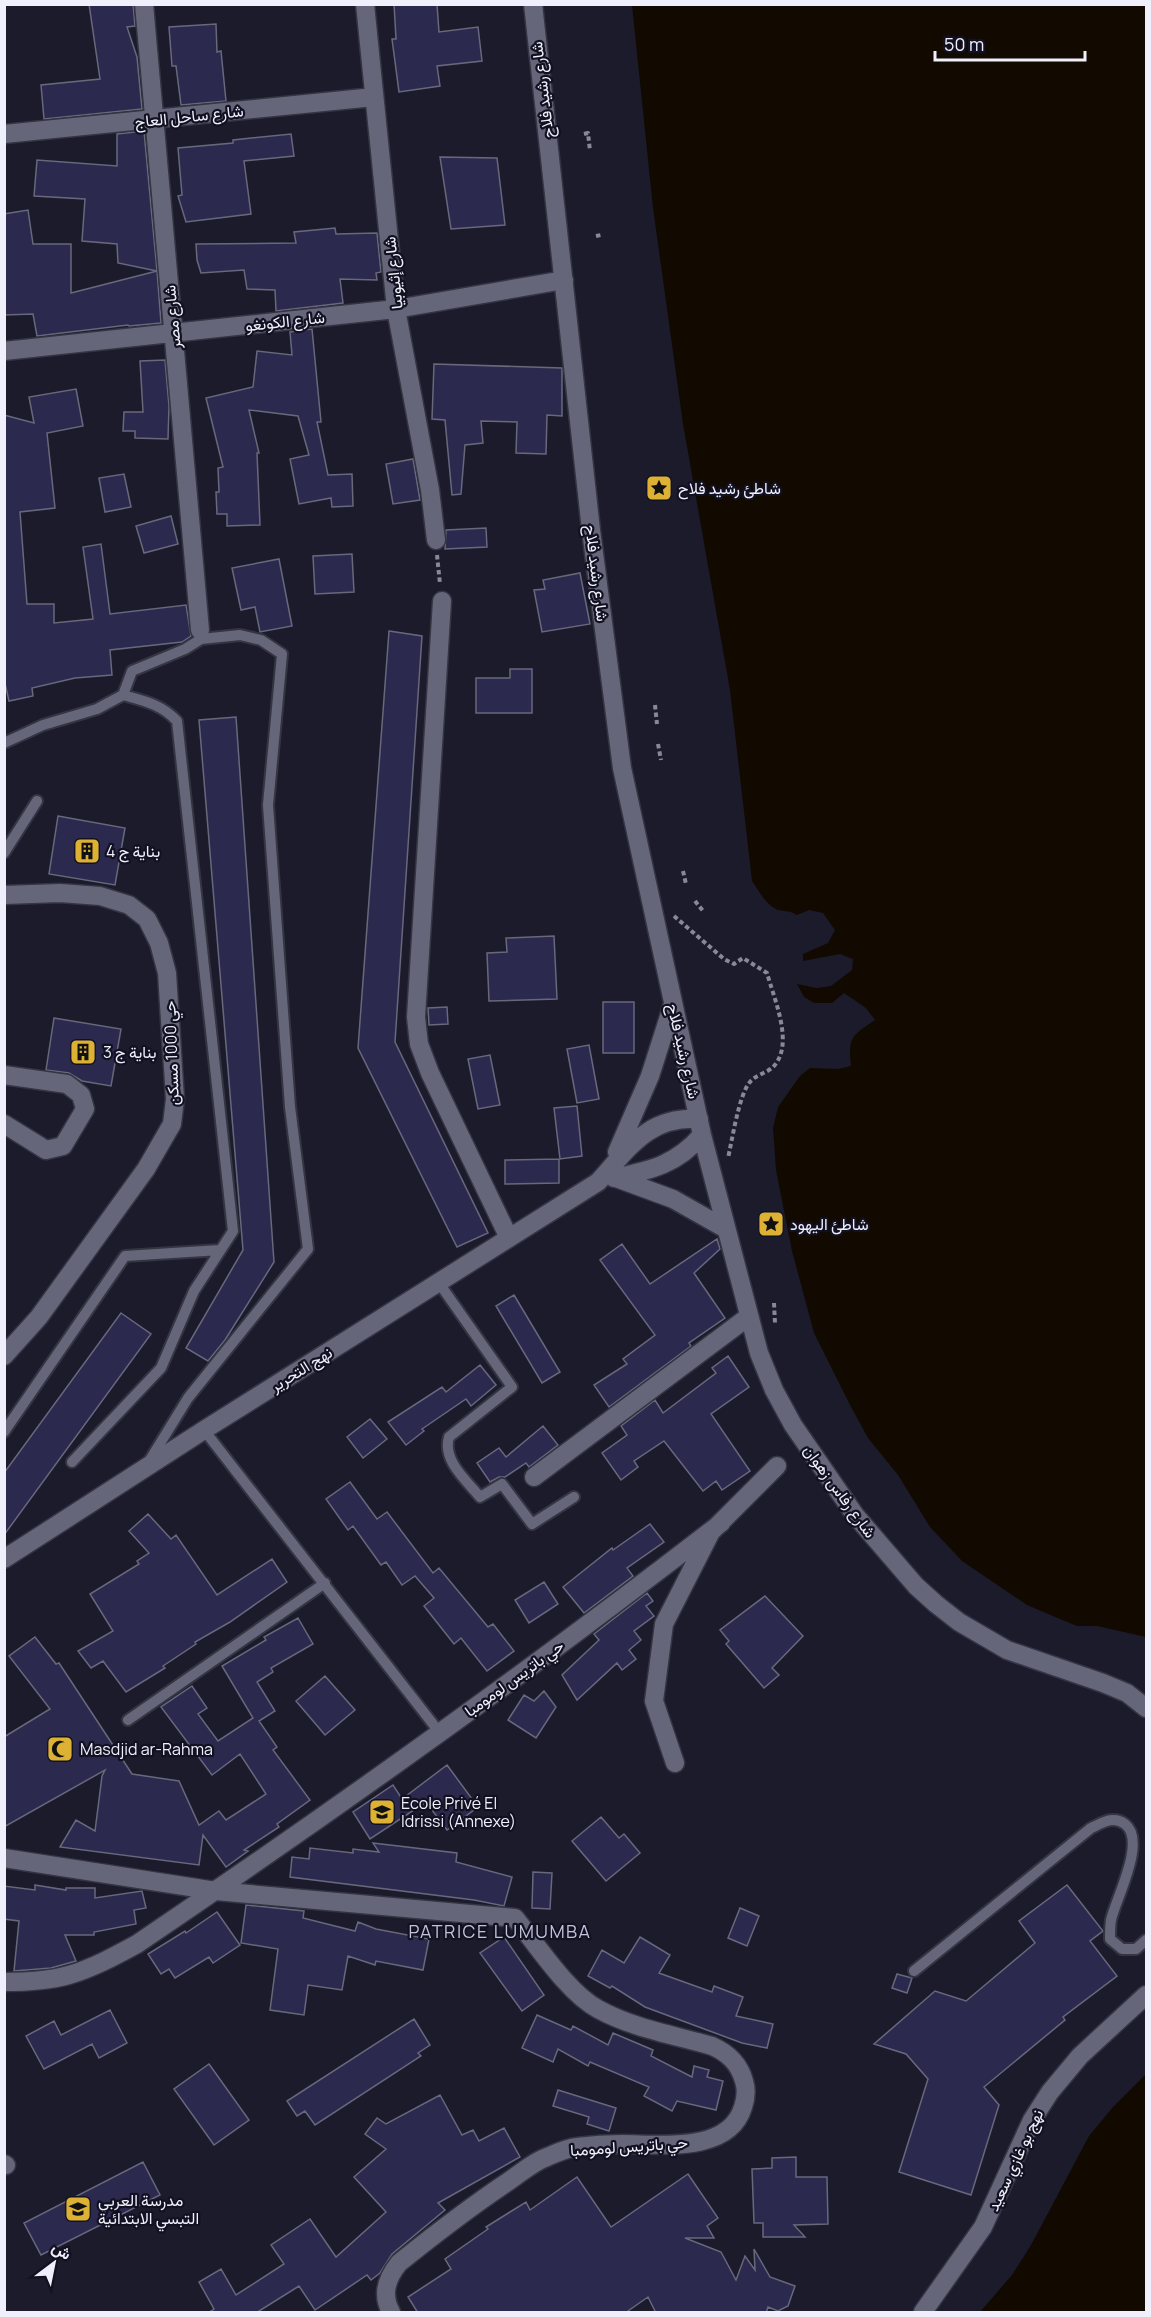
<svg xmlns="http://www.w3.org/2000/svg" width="1151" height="2317" font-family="Manrope,Vazirmatn,sans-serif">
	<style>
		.water { fill: #120a00 }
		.building { fill: #2b2a4e; stroke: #68687d; stroke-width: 1.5 }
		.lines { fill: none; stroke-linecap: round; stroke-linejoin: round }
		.lane-casing { stroke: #353442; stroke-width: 14 }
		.street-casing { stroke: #353442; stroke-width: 21 }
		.secondary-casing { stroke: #353442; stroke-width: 21 }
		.path { stroke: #888997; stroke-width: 4; stroke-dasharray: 4.5 3; stroke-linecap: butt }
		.lane { stroke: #66667b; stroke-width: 10 }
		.street { stroke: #66667b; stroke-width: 18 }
		.secondary { stroke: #66667b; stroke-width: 18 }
		.labels { text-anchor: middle; stroke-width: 4.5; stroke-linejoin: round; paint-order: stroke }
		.street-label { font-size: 16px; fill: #eff0fc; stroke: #121122 }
		.poi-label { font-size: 16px; fill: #eff0fc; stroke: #121122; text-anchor: start }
		.neighbourhood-label { font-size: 18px; letter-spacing: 1.5px; fill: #c0c2d9; stroke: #121122 }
	</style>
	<rect width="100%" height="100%" fill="#1b1b2c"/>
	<path class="water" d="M632,5H1146V1637L1097,1626H1077L1060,1619L1027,1605L962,1561L930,1527L898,1475L868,1438L850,1405L814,1333L792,1251L776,1170L773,1128L778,1107L800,1076L810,1068L838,1069L851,1066C848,1038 851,1036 875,1020L866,1008L844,993L832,1003H814L804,997L797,984L817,988L831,986L852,970L853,959L840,954L803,961V954L828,943L835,930L823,913L809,910L797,915C789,910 787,912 779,910C767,907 759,891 752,881L730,690L683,424L653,208Z
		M1146,2074V2312H980L1012,2275L1031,2245L1089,2136L1113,2107Z"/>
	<path class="building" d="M89,4H133L135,26L127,27L137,57L142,109L44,119L41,85L100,79Z
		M394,4H437L439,32L478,27L482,61L437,66L440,86L399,92L392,39H396Z
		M216,24L217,52L221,51L226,101L181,105L176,66H172L169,27Z
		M144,131L157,271L118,263L117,244L82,241L85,199L34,196L37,160L117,166V134Z
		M291,134L294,156L244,161L251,214L186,222L178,196L182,195L178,148L233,143V140Z
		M440,157L497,158L505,225L451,229Z
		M28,210L33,244H71V293L157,271L161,323L129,326L128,325L37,336L33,314L4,315V214Z
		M335,228L336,234L377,233L381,272L376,273L377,280L340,279L343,303L276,311L275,290L247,289L244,270L201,273L197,260L196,244L296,243L294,232Z
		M312,329L321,422H317L328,475L352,474L353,506L332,507L331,498L299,504L290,459L309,455L298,416L249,410L259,453H257L260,525L227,526V514H217L216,492H219L218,468L223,467L206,398L253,387L257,351L292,355L290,332Z
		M165,360L169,406L168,439L135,438V431H123L124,412H143L140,361Z
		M434,364L562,368V416L547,415L546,454L516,453L517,422L481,421L483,443L465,445L461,494L452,495L445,420L432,419Z
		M76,389L83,426L47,433L55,508L20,512L27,604H54V623L93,619L83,547L101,544L110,614L186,605L191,636L182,642L110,650L112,675L75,678L32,688L33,696L9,701L4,679V415L34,423L29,397Z
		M413,459L420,500L393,504L386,464Z
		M124,474L131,507L105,512L99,478Z
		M171,516L178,544L144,553L136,526Z
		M486,528L487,547L445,549L446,530Z
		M352,554L354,592L315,594L313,556Z
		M279,559L292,626L260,632L255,607L241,610L232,568Z
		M580,573L590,624L542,632L534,590L545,589L543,580Z
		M389,631L422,636L395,1042L488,1233L457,1247L358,1048Z
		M510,669H532V713H476V678H510Z
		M236,717L274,1262L225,1340L208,1361L186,1348L243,1250L199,720Z
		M58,816L125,828L115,885L49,874Z
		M554,936L557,999L489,1001L487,953L507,952L506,938Z
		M603,1002H634V1053H603Z
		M447,1007L448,1024L429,1025L428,1008Z
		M54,1018L121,1029L111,1086L82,1081L69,1073L46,1070Z
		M589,1045L599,1099L577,1103L567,1049Z
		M490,1055L500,1105L478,1109L468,1059Z
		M577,1106L582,1156L560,1159L554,1108Z
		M559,1159V1183L505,1184V1160Z
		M717,1239L720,1249L694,1273L725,1318L689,1343L691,1346L609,1407L594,1385L627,1364L623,1359L655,1335L600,1260L622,1244L650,1284Z
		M514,1295L560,1372L542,1383L496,1306Z
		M121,1313L151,1334L4,1535V1473Z
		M728,1356L749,1387L711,1414L750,1471L722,1490L716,1481L703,1491L664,1441L634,1461L638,1467L621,1480L602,1453L627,1435L621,1426L655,1400L663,1413L716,1373L712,1368Z
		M480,1365L496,1385L471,1406L466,1399L422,1429L424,1431L406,1445L388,1422L442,1387L446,1392Z
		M370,1419L387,1439L363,1458L347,1437Z
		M543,1426L558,1445L529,1467L526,1463L505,1477H499L490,1482L477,1463L499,1448L506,1457Z
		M350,1482L377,1519L387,1512L433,1573L439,1568L488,1627L493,1624L514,1651L487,1671L461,1638L454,1644L424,1606L434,1598L415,1576L402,1585L386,1562L381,1565L353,1526L348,1530L326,1499Z
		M148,1514L171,1539L176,1535L217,1595L272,1559L287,1582L230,1622L195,1642L196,1644L163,1666L165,1668L126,1692L103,1661L91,1668L78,1651L113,1631L90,1594L139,1564L137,1561L149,1553L129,1531Z
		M650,1524L664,1542L627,1568L633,1576L584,1613L563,1587L612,1548L613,1550Z
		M544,1582L558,1604L529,1623L515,1600Z
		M647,1593L653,1601L646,1606L654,1616L634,1631L641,1640L629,1650L636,1659L622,1670L617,1663L577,1700L562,1675L599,1640L594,1634Z
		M765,1596L803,1636L772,1668L779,1675L764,1688L726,1644L729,1641L720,1630Z
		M298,1618L313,1644L271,1668L273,1672L257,1682L275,1711L259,1721L277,1747L273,1750L310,1800L277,1824L279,1827L244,1850L248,1851L226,1867L203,1835L199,1865L60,1847L76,1820L95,1831L102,1776L105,1770L4,1827V1737L50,1709L9,1656L35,1637L56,1664L59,1663L132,1774L179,1781L199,1825L219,1811L226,1820L266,1794L240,1754L212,1775L161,1707L192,1686L207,1708L198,1714L218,1741L253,1718L222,1666L266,1640L264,1637Z
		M325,1676L355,1710L325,1735L296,1701Z
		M544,1691L556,1707L536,1738L508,1720L524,1695L534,1701Z
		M447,1765L478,1807L447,1830L426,1802L370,1839L353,1812L393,1785L402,1799Z
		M601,1817L619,1838L624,1834L640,1853L606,1881L572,1841Z
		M373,1843L457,1853L456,1862L512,1877L504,1906L474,1900L290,1877L292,1857L309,1859L310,1848L353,1853V1849L379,1852Z
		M533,1872L552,1873L550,1909L532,1908Z
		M35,1885L66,1890V1888H95V1898L142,1891L146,1908L134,1910L136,1924L94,1932V1935H65L76,1961L51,1968L14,1971L19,1921L4,1919V1886L35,1890Z
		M1067,1885L1103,1931L1090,1941L1117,1976L1063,2017L1065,2020L984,2087L999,2105L971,2195L899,2172L928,2079L906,2054L874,2044L935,1991L966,2001L1035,1943L1019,1921Z
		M246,1905L304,1911L303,1918L355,1931L358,1922L376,1929L429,1939L423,1970L376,1961L375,1965L348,1956L342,1990L308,1985L304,2015L270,2010L278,1949L241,1943Z
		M740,1908L759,1916L747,1946L728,1938Z
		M217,1912L240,1945L213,1963L209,1957L175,1978L169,1969L161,1974L148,1954L185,1931L186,1933Z
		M504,1937L544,1995L522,2011L480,1953Z
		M640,1937L670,1955L659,1973L712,1992L714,1986L743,1997L736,2016L773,2024L767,2048L742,2043L645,2007L612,1986L610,1988L588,1976L602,1950L624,1963Z
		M897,1974L912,1978L907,1993L892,1988Z
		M110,2010L127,2043L99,2058L92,2044L44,2069L26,2036L54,2021L61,2035Z
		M537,2015L571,2030L573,2026L608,2045L613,2033L653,2050L651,2056L692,2077L694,2066L709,2070L707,2077L723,2081L716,2110L677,2101L672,2111L644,2096L649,2087L590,2062L588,2066L558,2049L553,2062L522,2048Z
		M414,2019L430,2045L418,2053L421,2056L315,2125L305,2111L297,2116L287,2101Z
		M209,2064L249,2120L214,2145L174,2089Z
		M558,2090L616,2108L609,2131L587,2124L589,2117L553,2106Z
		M440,2095L462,2135L473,2130L479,2141L504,2128L520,2157L438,2203L445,2210L392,2254L380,2273L371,2280L367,2275L315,2310L299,2286L256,2313H208L214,2309L199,2282L221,2269L236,2295L284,2264L271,2245L310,2219L336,2257L386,2212L354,2177L386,2149L365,2134L377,2118L386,2124Z
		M796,2157V2177H827L828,2224L794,2225L805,2237H763V2223H754L752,2169L772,2168V2158Z
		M143,2162L160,2195L41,2255L24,2223Z
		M688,2174L718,2218L707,2226L714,2238H685L721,2252L736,2280L745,2256L755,2270L754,2249L770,2277L795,2286L788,2306L778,2311L768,2307L766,2313H656L648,2297L625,2313H418L408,2297L451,2269L445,2259L488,2229L486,2227L526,2202L530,2210L577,2177L611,2227Z"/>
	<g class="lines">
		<defs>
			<path id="lane" d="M4,743L43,725L97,709L123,695
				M4,853L37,801
				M439,1283L512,1387L449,1437C442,1460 466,1480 480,1497L502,1484L532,1524L574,1497
				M204,1430L440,1733
				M4,1432L125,1256L220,1250
				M72,1462L161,1368L194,1291L233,1231L177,721C161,704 144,701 123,695L132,671L185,649L201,639L240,635L261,640L282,654L268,805L290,1107L308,1249L188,1398L148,1463
				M128,1720L325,1583
				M914,1971L1091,1828C1102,1823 1113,1815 1125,1824C1147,1841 1116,1898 1111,1920C1110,1926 1110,1933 1110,1939L1122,1949H1136L1146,1940"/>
			<path id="street" d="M144,4L200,630
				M365,4L396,309L430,490L436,540
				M4,134L374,97
				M4,351L396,309L564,280
				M442,601L416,1017L419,1044L430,1073L509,1238
				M4,895L60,893L100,896L129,905L147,919L159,943L167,973L175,1099L172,1124L146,1169L39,1317L4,1356
				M4,1075L67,1084L81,1095L85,1109L63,1146L46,1150L4,1124
				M534,1477L748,1317
				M675,1763L654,1701L664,1624L711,1532L777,1466
				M4,1858L216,1891L515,1918C537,1945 568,1993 598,2009C632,2028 674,2035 712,2046C728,2053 739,2063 744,2081C747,2090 746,2098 743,2107C729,2154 659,2144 622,2144C607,2144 592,2145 577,2147C567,2148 556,2153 547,2157C533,2162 521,2173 509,2181C470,2207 435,2234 399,2263C387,2278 381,2294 391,2312
				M4,1982C26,1982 48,1981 69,1975C93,1968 115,1956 137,1944C335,1810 531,1670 721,1523
				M4,2164L6,2165"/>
			<path id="secondary" d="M533,4L591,530L622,768L702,1135L759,1353L774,1390L793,1425L855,1515L916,1586L936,1604L959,1622L1007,1650L1103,1683L1127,1693L1146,1708
				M617,1152L650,1076L673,1004
				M614,1178C651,1170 676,1165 702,1135
				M616,1178L673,1199L726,1229
				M4,1559L204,1430L598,1182C629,1148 648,1116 699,1119
				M923,2312L983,2227L1032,2120L1050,2092L1080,2056L1146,1995"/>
		</defs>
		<use href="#lane" class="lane-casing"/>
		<use href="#street" class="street-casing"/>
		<use href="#secondary" class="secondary-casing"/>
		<path class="path" d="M584,134L588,133L590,151
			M596,236L601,235
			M437,555L440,584
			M655,705L657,724
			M658,744L661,760
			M683,871L686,884
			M695,901L703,911
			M674,916L724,959L734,964L743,958L767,973C774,999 795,1045 773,1067C767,1073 755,1075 750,1082C739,1094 732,1141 728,1158
			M774,1303L775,1323"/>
		<use href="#lane" class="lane"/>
		<use href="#street" class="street"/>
		<use href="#secondary" class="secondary"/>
	</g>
	<defs>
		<symbol id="sight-square" viewBox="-11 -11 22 22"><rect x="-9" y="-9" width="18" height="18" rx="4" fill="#ddb133" stroke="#121122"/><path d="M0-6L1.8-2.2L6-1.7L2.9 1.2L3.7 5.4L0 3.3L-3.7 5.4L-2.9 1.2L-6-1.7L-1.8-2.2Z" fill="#111"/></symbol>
		<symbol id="building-square" viewBox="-11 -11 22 22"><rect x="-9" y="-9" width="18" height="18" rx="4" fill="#ddb133" stroke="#121122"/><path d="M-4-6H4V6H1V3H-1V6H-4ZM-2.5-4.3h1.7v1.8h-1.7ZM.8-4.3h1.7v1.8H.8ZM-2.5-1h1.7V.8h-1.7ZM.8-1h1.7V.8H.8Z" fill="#111"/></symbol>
		<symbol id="mosque-square" viewBox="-11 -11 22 22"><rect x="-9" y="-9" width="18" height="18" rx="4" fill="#ddb133" stroke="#121122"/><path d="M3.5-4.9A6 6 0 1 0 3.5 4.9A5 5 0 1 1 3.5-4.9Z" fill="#111"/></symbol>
		<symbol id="school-square" viewBox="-11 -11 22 22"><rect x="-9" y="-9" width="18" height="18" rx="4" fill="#ddb133" stroke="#121122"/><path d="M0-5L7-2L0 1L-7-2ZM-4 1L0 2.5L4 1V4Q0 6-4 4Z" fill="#111"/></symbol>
	</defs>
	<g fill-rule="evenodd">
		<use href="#sight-square" x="644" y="473" width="30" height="30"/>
		<use href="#building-square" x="72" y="836" width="30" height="30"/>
		<use href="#building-square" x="68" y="1037" width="30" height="30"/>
		<use href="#sight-square" x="756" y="1209" width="30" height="30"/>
		<use href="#mosque-square" x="45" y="1734" width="30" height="30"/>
		<use href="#school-square" x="367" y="1797" width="30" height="30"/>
		<use href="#school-square" x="63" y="2194" width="30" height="30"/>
	</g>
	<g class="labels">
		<g class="street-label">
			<text transform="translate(542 90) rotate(-97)" y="6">شارع رشيد فلاح</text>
			<text transform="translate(189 116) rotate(-6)" y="6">شارع ساحل العاج</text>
			<text transform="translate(393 273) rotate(-96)" y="6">شارع إثيوبيا</text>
			<text transform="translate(172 317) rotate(-95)" y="6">شارع مصر</text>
			<text transform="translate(285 321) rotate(-6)" y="6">شارع الكونغو</text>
			<text transform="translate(597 573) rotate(83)" y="6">شارع رشيد فلاح</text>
			<text transform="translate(684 1051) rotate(77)" y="6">شارع رشيد فلاح</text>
			<text transform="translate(171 1053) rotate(-92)" y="6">حي 1000 مسكن</text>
			<text transform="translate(301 1369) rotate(-32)" y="6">نهج التحرير</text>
			<text transform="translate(840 1491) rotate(54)" y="6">شارع رفاس زهوان</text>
			<text transform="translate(514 1678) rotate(-36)" y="6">حي باتريس لومومبا</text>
			<text transform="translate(629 2146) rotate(-4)" y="6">حي باتريس لومومبا</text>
			<text transform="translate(1015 2160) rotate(-65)" y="6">نهج بو غازي سعيد</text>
		</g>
		<g class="poi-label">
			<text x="678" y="494">شاطئ رشيد فلاح</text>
			<text x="106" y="857">بناية ج 4</text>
			<text x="103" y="1058">بناية ج 3</text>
			<text x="790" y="1230">شاطئ اليهود</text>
			<text x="80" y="1755">Masdjid ar-Rahma</text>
			<text x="401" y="1809">Ecole Privé El<tspan x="401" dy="18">Idrissi (Annexe)</tspan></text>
			<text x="98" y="2206">مدرسة العربي<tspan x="98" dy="18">التبسي الابتدائية</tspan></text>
		</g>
		<g class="neighbourhood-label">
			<text x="500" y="1938">PATRICE LUMUMBA</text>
		</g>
	</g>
	<rect width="1151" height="2317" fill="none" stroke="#eff0fc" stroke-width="12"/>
	<g transform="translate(54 2263) rotate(32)" stroke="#121122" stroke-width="4.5" paint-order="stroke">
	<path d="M0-4.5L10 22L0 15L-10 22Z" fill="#eff0fc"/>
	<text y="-9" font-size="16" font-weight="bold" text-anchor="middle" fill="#eff0fc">ش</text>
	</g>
	<path d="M935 51v9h150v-9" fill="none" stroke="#eff0fc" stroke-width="3"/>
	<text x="944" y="51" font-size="18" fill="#eff0fc" stroke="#121122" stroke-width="4.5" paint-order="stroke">50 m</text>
</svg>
